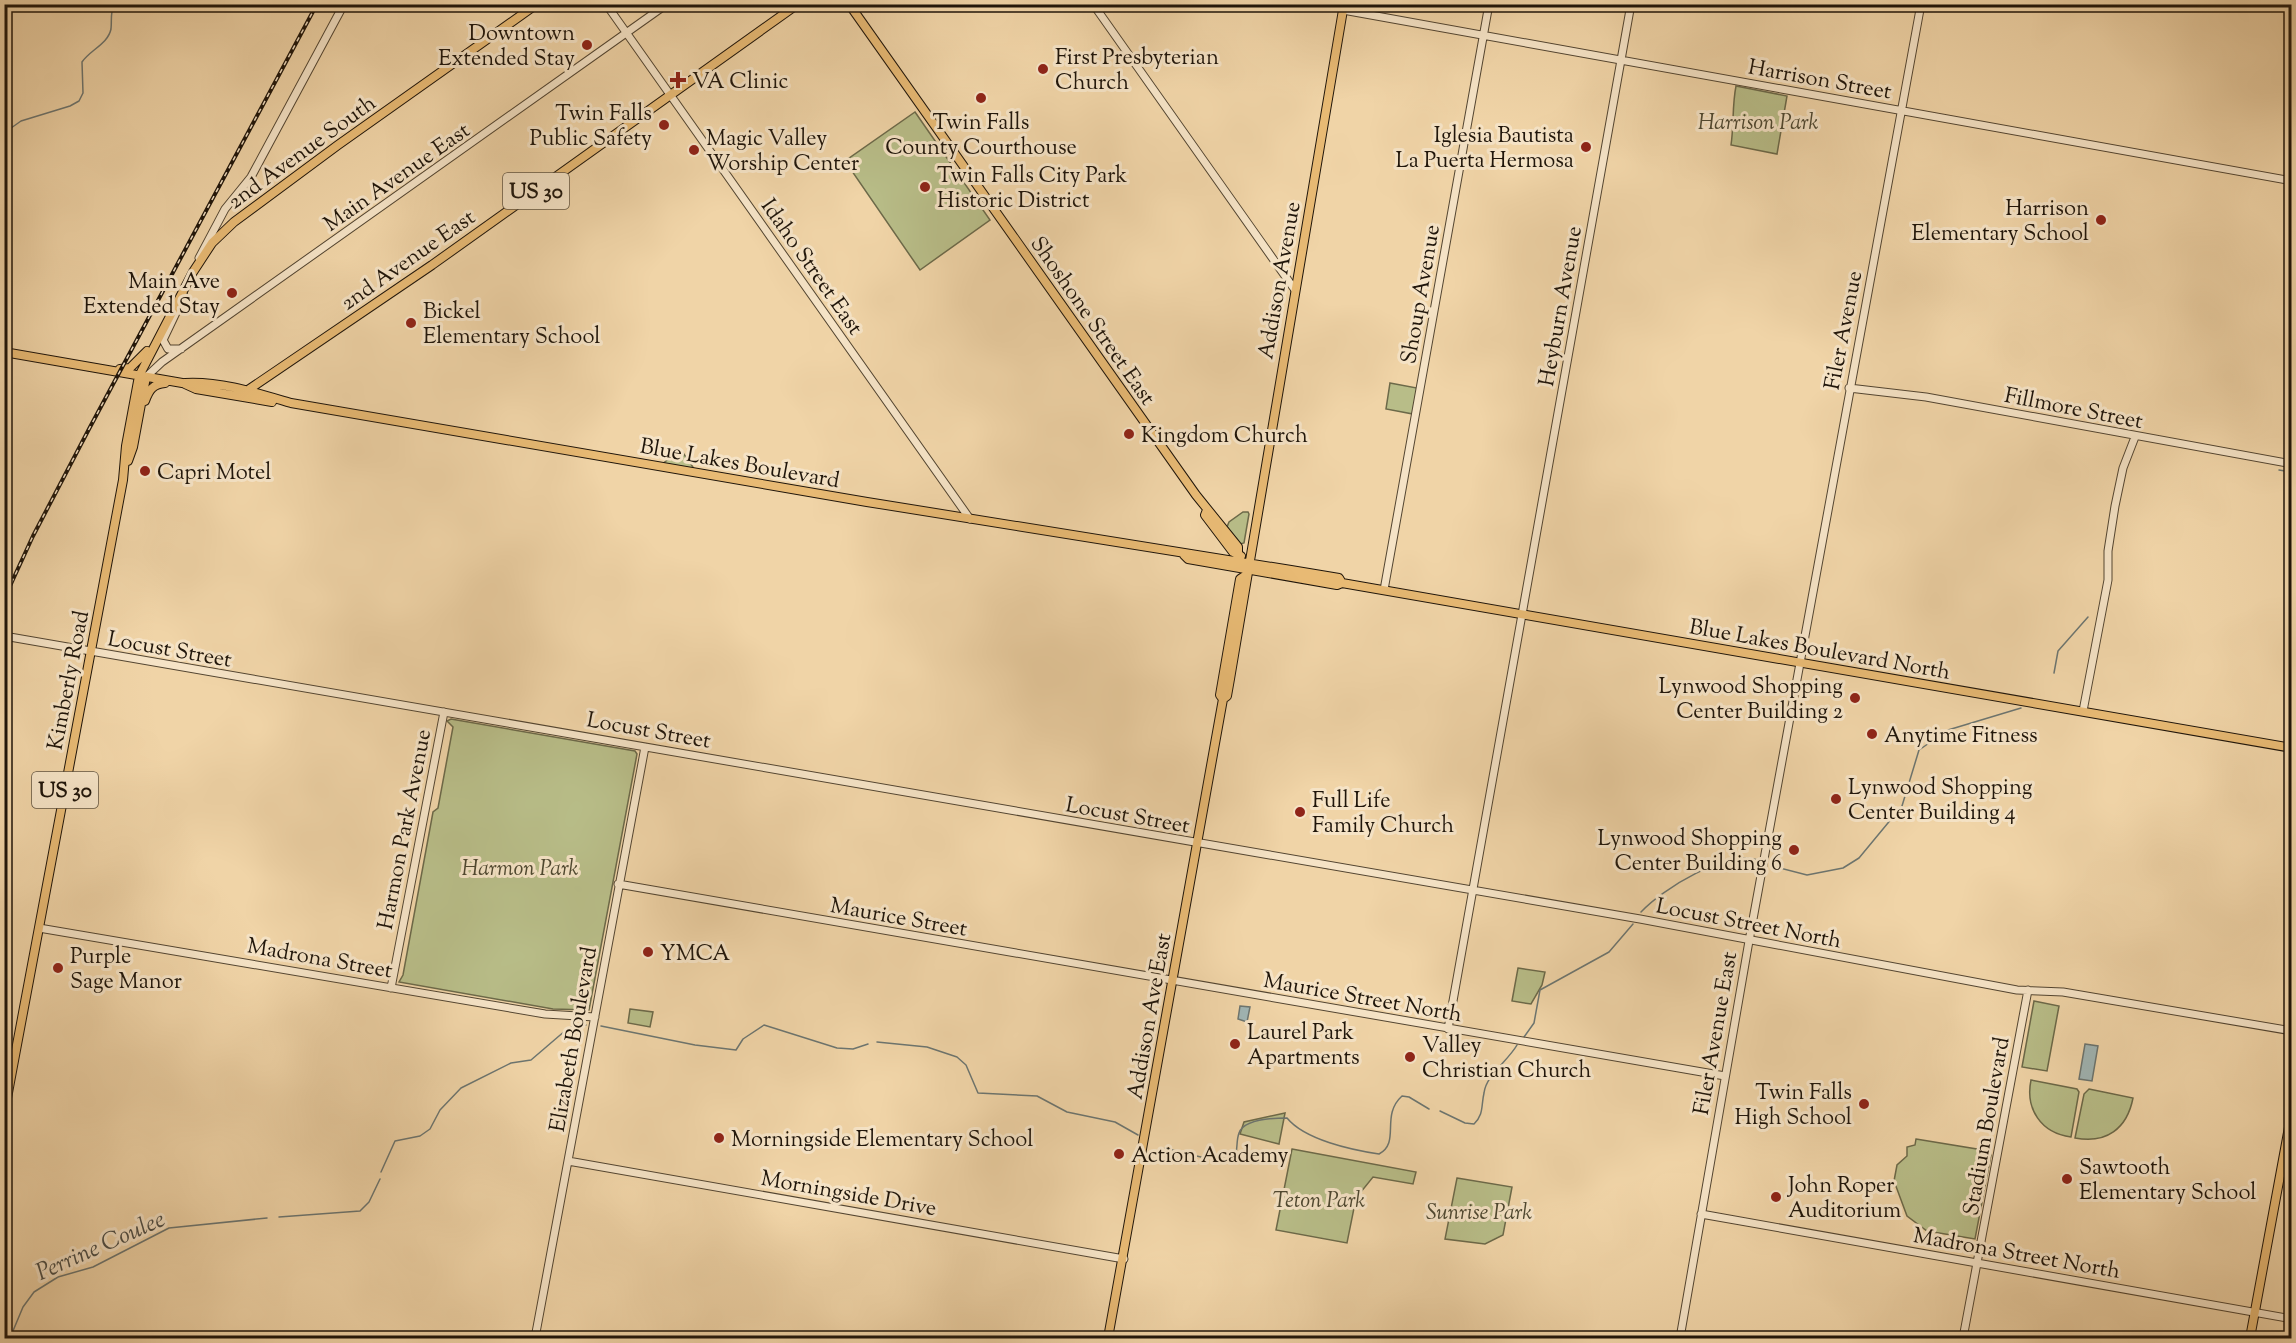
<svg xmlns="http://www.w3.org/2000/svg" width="2296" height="1343" font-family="'Sorts Mill Goudy',serif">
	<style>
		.green { fill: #b8bd88; stroke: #6c6949; stroke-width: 1.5 }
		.water { fill: #a0b5b4; stroke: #6c7570; stroke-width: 1.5 }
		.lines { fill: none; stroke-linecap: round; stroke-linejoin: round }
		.stream { stroke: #6c7570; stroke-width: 1.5 }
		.minor-casing { stroke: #534531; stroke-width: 9 }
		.major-casing { stroke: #1f150a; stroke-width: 10 }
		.minor { stroke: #f5e3c6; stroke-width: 7 }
		.major { stroke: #e8ba74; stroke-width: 8 }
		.rail-casing { stroke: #1f150a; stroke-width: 4 }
		.rail { stroke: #f5e3c6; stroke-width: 1.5; stroke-dasharray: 4.5; stroke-linecap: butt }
		.poi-dot { fill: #8f2418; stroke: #f5e3c6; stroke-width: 2 }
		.labels { text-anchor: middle; stroke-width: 6; stroke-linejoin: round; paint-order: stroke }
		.shield { fill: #f5e3c6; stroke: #5f5342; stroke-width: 1.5 }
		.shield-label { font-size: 21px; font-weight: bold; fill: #1f150a }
		.poi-label { font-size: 22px; fill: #1f150a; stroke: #f5e3c6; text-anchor: start }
		.street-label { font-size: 22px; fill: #1f150a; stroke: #f5e3c6 }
		.park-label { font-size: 22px; font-style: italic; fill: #4d4730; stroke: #f5e3c6 }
		.water-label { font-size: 24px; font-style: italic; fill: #4c4d46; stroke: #f5e3c6 }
	</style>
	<rect width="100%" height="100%" fill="#f0d4a7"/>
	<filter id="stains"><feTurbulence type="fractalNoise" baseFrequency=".00333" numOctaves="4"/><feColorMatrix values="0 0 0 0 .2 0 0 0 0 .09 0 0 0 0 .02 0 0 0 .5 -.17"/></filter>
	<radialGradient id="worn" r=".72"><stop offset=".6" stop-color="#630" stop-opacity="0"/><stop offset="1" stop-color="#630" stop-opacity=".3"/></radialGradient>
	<path class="green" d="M1736,86L1787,96L1777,154L1731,145C1734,125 1732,106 1736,86Z
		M915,112L990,220L920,270L845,161Z
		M1390,383L1417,388L1413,414L1386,409Z
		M681,450L697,473L658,467Z
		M1243,512H1248L1249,514L1244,543L1240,544L1227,527L1229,522Z
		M451,719L635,751L637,754L589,1010L553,1009L399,982L403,975L433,812L438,808L453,727L447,721Z
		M1518,968L1545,972L1542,985L1531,1004L1512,1001Z
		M2034,1001L2059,1006L2047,1071L2022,1067Z
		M630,1009L653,1012L650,1027L628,1023Z
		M2031,1080L2077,1089L2079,1092L2071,1137C2041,1133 2025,1109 2031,1080Z
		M2089,1089L2133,1098C2127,1129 2106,1144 2075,1138L2084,1094Z
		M1285,1113L1279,1144L1240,1134L1244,1122Z
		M1916,1139L1989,1151L1991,1155L1975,1239L1927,1231L1907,1216L1894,1181L1897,1165L1907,1156V1147L1915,1145Z
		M1292,1149L1416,1172L1413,1184L1373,1177L1356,1198L1347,1243L1276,1230Z
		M1457,1178L1512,1187L1503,1235L1485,1244L1445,1239Z"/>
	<path class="water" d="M1240,1006L1250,1007L1247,1022L1238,1019Z
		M2085,1044L2098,1046L2092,1081L2079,1079Z"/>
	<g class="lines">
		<path class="stream" d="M4,133L21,121L70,106L79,101L83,93L82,62C90,50 108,44 111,29C112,20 110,14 114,4
			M2279,470L2292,472
			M2054,673L2058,651L2088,617
			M1772,866L1807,875L1843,868L1859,858L1902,806L1919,750L1948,730L2021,708
			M1641,912C1662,889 1726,850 1758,860
			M601,1026L695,1045L736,1050L743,1039L764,1025L837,1048L853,1049L868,1044
			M1524,1037L1534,1023L1540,990L1609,952L1633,924
			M877,1042L927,1047L957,1057L966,1065L978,1093L1037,1096L1067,1112L1115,1122L1138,1135
			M1440,1111L1465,1123L1474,1124C1484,1114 1481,1106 1484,1093C1486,1075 1508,1061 1517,1045
			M1165,1148C1186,1153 1213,1163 1235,1157C1238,1148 1236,1141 1239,1133C1244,1119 1273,1118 1287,1118C1305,1140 1352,1150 1379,1154C1401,1142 1380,1116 1402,1096L1409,1097L1429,1109
			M381,1172L395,1141L420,1136L430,1129L440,1110L461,1088L511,1063L531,1060L566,1030L577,1024L586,1025
			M279,1217L360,1211L369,1202L380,1179
			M10,1338L23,1307L34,1292L58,1277L93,1267L169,1228L267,1218"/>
		<defs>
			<path id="minor" d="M606,4L970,519
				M1093,4L1295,290
				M1343,10L2292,181
				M199,258L225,209L251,177L344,4
				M181,349H168L163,340L184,296
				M146,377L162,362L667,4
				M1849,388L1926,397L2292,464
				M1384,590L1489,4
				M4,636L1640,919L2017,990L2063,992L2292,1031
				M2083,711L2108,580V551L2115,506L2123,468L2135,437
				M618,884L1725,1076
				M39,928L545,1014L595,1017
				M391,988L444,712
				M1448,1029L1631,4
				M568,1161L1124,1259
				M1701,1214L2292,1319
				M535,1338L645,747
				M1680,1338L1749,941L1921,4
				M1963,1338L2028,990"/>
			<path id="major" d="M849,4L1196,495L1238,547V553
				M4,352L188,384
				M120,369L130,368L147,351
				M185,383C221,381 257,393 291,403L867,502L1291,570L1339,578L1342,583
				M185,384L196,389L272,402
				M248,390L432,265L798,4
				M145,401C149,390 153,384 165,383
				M128,461L133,447L146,377
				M1207,510L1205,515L1233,552L1241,556
				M1184,555L1188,559L1337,585L1342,583L2292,748
				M1223,699L1220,695L1240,579L1246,575
				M4,1114L123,480L126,446L139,376L193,272L212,243L234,222L338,145L537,4
				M1108,1338L1223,699L1227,696L1230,679L1344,4
				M2250,1338L2292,1111"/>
		</defs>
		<use href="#minor" class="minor-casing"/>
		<use href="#major" class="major-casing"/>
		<use href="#minor" class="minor"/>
		<use href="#major" class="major"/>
		<defs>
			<path id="rail" d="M4,599L33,536L89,429L317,4"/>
		</defs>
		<use href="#rail" class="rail-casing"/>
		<use href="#rail" class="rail"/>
	</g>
	<g class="poi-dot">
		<circle cx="587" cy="45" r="6"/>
		<circle cx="1043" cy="69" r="6"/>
		<path d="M675 71h6v6h6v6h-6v6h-6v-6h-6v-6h6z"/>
		<circle cx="981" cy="98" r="6"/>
		<circle cx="664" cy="125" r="6"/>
		<circle cx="1586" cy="147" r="6"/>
		<circle cx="694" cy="150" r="6"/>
		<circle cx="925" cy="187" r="6"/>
		<circle cx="2101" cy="220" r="6"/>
		<circle cx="232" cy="293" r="6"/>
		<circle cx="411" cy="323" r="6"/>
		<circle cx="1129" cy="434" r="6"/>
		<circle cx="145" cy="471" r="6"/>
		<circle cx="1855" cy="698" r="6"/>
		<circle cx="1872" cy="734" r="6"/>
		<circle cx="1836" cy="799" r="6"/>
		<circle cx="1300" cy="812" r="6"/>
		<circle cx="1794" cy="850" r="6"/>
		<circle cx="648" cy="952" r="6"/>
		<circle cx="58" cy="968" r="6"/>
		<circle cx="1235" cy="1044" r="6"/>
		<circle cx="1410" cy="1057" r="6"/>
		<circle cx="1864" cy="1104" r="6"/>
		<circle cx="719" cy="1138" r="6"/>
		<circle cx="1119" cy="1154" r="6"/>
		<circle cx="2067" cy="1179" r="6"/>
		<circle cx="1776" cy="1197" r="6"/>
	</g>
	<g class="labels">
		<g class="shield">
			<rect x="503" y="173" width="66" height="36" rx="4.5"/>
			<rect x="32" y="772" width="66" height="36" rx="4.5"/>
		</g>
		<g class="shield-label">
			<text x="536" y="198">US 30</text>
			<text x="65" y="797">US 30</text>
		</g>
		<g class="poi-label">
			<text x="575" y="40" text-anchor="end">Downtown<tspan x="575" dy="25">Extended Stay</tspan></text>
			<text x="1055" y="64">First Presbyterian<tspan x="1055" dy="25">Church</tspan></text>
			<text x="692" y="88">VA Clinic</text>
			<text x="652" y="120" text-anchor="end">Twin Falls<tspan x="652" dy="25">Public Safety</tspan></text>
			<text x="981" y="129" text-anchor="middle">Twin Falls<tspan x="981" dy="25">County Courthouse</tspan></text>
			<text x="1574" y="142" text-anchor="end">Iglesia Bautista<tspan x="1574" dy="25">La Puerta Hermosa</tspan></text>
			<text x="706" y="145">Magic Valley<tspan x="706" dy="25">Worship Center</tspan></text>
			<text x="937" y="182">Twin Falls City Park<tspan x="937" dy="25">Historic District</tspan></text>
			<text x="2089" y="215" text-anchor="end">Harrison<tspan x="2089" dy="25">Elementary School</tspan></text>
			<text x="220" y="288" text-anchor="end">Main Ave<tspan x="220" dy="25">Extended Stay</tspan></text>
			<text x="423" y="318">Bickel<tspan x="423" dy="25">Elementary School</tspan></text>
			<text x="1141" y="442">Kingdom Church</text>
			<text x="157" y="479">Capri Motel</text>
			<text x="1843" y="693" text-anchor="end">Lynwood Shopping<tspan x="1843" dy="25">Center Building 2</tspan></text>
			<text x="1884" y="742">Anytime Fitness</text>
			<text x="1848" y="794">Lynwood Shopping<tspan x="1848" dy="25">Center Building 4</tspan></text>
			<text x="1312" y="807">Full Life<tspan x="1312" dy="25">Family Church</tspan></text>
			<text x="1782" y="845" text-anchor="end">Lynwood Shopping<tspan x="1782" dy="25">Center Building 6</tspan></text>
			<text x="660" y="960">YMCA</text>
			<text x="70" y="963">Purple<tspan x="70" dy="25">Sage Manor</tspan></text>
			<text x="1247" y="1039">Laurel Park<tspan x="1247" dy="25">Apartments</tspan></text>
			<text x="1422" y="1052">Valley<tspan x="1422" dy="25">Christian Church</tspan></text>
			<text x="1852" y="1099" text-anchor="end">Twin Falls<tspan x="1852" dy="25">High School</tspan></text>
			<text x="731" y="1146">Morningside Elementary School</text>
			<text x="1131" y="1162">Action Academy</text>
			<text x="2079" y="1174">Sawtooth<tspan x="2079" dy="25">Elementary School</tspan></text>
			<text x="1788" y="1192">John Roper<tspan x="1788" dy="25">Auditorium</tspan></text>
		</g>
		<g class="street-label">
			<text transform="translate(1820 78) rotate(10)" y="8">Harrison Street</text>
			<text transform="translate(301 151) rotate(-36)" y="8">2nd Avenue South</text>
			<text transform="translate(396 176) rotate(-35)" y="8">Main Avenue East</text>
			<text transform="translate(407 259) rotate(-35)" y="8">2nd Avenue East</text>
			<text transform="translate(813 266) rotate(55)" y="8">Idaho Street East</text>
			<text transform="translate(1278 280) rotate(-80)" y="8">Addison Avenue</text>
			<text transform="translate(1419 294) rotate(-80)" y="8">Shoup Avenue</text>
			<text transform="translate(1559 306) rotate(-80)" y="8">Heyburn Avenue</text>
			<text transform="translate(1094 320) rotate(55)" y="8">Shoshone Street East</text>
			<text transform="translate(1842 330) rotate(-79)" y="8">Filer Avenue</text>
			<text transform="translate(2074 407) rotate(11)" y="8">Fillmore Street</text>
			<text transform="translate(740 462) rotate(10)" y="8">Blue Lakes Boulevard</text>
			<text transform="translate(170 648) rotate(10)" y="8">Locust Street</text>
			<text transform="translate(1820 648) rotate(10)" y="8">Blue Lakes Boulevard North</text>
			<text transform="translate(67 680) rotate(-79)" y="8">Kimberly Road</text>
			<text transform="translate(649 729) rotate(10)" y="8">Locust Street</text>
			<text transform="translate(1128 814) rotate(10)" y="8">Locust Street</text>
			<text transform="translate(403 829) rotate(-79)" y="8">Harmon Park Avenue</text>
			<text transform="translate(899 916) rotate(10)" y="8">Maurice Street</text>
			<text transform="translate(1749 922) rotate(11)" y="8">Locust Street North</text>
			<text transform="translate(320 957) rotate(10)" y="8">Madrona Street</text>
			<text transform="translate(1363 996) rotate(10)" y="8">Maurice Street North</text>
			<text transform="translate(1148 1016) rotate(-80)" y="8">Addison Ave East</text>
			<text transform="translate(1714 1033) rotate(-80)" y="8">Filer Avenue East</text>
			<text transform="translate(572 1039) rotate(-80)" y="8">Elizabeth Boulevard</text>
			<text transform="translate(1985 1126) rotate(-80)" y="8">Stadium Boulevard</text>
			<text transform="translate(849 1192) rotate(10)" y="8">Morningside Drive</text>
			<text transform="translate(2017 1252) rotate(10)" y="8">Madrona Street North</text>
		</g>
		<g class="park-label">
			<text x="1758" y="129">Harrison Park</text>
			<text x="520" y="875">Harmon Park</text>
			<text x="1319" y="1207">Teton Park</text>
			<text x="1479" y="1219">Sunrise Park</text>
		</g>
		<g class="water-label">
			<text transform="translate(100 1245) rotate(-24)" y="8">Perrine Coulee</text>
		</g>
	</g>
	<rect width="2296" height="1343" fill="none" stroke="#f0d4a7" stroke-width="24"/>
	<rect x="6" y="6" width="2284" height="1331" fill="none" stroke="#1f150a" stroke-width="3"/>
	<rect x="12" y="12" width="2272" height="1319" fill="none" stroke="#1f150a" stroke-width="1.5"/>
	<rect width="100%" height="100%" filter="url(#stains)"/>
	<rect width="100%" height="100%" fill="url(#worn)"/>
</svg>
